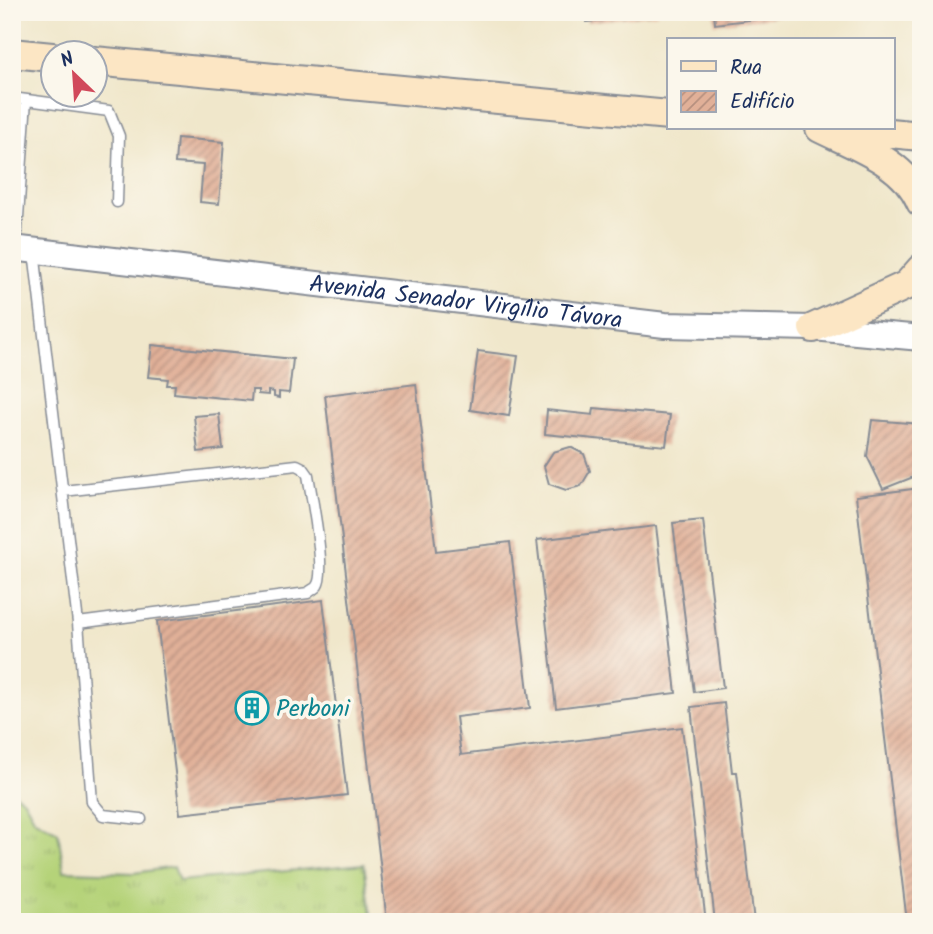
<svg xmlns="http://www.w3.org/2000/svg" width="933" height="934" font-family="Kalam,sans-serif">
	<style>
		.grass { fill: url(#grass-tufts); stroke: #68816c; stroke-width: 2 }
		.building { fill: url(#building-hatch) }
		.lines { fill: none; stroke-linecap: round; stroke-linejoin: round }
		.service-casing { stroke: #868b94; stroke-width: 13 }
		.tertiary-casing { stroke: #868b94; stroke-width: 28 }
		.secondary-casing { stroke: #868b94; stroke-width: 32 }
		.service { stroke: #fff; stroke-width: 10 }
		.tertiary { stroke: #fff; stroke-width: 24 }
		.secondary { stroke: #fce6c4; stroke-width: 28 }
		.labels { text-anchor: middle; stroke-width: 7; stroke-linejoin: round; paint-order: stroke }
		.street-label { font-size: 24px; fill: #1b2f5e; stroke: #fbf7ec }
		.culture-label { font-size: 24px; fill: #0d838f; stroke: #fbf7ec; text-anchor: start }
	</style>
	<defs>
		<pattern id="grass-tufts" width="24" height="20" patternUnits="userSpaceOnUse" patternTransform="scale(1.75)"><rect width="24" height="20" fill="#b5d379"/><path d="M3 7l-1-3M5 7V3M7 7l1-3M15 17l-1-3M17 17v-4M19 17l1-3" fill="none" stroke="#9bb56b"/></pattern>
		<pattern id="building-hatch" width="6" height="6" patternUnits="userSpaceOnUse" patternTransform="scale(1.75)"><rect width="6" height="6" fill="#e1b098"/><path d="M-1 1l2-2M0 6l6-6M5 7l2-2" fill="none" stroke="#b6907f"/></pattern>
	</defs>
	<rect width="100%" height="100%" fill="#fbf7ec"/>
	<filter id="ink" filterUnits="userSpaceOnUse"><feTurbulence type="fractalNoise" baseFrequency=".0143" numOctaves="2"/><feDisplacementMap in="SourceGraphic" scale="14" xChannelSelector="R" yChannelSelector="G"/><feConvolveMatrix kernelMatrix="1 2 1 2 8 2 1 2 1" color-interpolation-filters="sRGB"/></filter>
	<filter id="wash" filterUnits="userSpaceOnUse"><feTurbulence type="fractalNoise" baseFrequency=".00686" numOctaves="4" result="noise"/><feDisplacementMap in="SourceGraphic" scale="28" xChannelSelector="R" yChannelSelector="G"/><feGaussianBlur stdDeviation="1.57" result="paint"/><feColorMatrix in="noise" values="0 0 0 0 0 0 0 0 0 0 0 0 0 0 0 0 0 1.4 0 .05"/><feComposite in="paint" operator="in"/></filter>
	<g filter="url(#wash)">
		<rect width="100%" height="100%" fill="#f0e7cb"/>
		<path class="grass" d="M12,792L24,800L35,820L58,832L64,871L134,873L174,867L179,881L364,864L372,922H12Z"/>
		<g id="blocks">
			<path class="building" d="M586,12H657V14L587,22Z
				M714,12H798V14L715,24Z
				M177,138L224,142L219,204L200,202L203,165L175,163Z
				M152,345L293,359L289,393L279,392V398L274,397V392L268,391V395L258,394V390H252L251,401L174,393L175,385H167L168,379L148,377Z
				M478,351L518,356L509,416L470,410Z
				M416,384L436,551L510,542L530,708L456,717L461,755L682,727L706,922H387L325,395Z
				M594,408L670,415L666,446L545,434L547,410L593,415Z
				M219,414L223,449L198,452L194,416Z
				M872,420L921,424V474L883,489L867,456Z
				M570,447L584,454L590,471L581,486L566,490L549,484L544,466L553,452Z
				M921,488V922H907L856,496Z
				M703,520L723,688L694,692L673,523Z
				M656,526L676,693L556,708L537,540Z
				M323,600L347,795L180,814L157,621Z
				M724,703L732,772H737L754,922H715L691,707Z"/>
		</g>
	</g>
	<g filter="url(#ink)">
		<use href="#blocks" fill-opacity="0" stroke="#868b94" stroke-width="2"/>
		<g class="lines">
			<defs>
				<path id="service" d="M12,98L109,111L119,136L117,202
					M16,246L26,100
					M34,251L78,623L92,802L103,815L141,819
					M63,491L297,465L303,468L308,475C311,494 327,572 317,586C315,589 311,590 308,593L78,623"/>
				<g id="tertiary">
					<path id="s1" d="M12,248L665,325L813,328L921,338"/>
				</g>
				<path id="secondary" d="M12,53L52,57
					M94,61L669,115
					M820,128C856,146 905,162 921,202
					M838,128L921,136
					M813,328L907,285L921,269"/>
			</defs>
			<use href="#service" class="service-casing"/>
			<use href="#tertiary" class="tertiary-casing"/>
			<use href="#secondary" class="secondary-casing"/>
			<use href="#service" class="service"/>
			<use href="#tertiary" class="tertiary"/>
			<use href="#secondary" class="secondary"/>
		</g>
	</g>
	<defs>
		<symbol id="building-ring" viewBox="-11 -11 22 22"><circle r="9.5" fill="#fbf7ec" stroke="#0f9aa8" stroke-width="1.5"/><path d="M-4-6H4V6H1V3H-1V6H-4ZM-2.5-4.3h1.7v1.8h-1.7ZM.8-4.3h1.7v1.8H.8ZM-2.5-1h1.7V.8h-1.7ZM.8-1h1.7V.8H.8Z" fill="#0f9aa8"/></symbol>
	</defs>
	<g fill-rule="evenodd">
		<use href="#building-ring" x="233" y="689" width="38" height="38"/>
	</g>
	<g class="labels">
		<g class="street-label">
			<text dy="8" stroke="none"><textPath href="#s1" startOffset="457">Avenida Senador Virgílio Távora</textPath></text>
		</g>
		<g class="culture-label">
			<text x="276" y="716">Perboni</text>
		</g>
	</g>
	<rect width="933" height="934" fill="none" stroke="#fbf7ec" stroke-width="42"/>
	<rect x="667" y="38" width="228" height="91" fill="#fbf7ec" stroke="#a1a7b3" stroke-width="2"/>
	<rect x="681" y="61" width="35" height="10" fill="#fce6c4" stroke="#a1a7b3" stroke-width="2"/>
	<text x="730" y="74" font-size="21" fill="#1b2f5e">Rua</text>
	<rect x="681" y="91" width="35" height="21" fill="url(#building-hatch)" stroke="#a1a7b3" stroke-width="2"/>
	<text x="730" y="108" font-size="21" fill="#1b2f5e">Edifício</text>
	<g transform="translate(74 74) rotate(335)"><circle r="33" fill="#fbf7ec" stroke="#a1a7b3" stroke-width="2"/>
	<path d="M0-5L12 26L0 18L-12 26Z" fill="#d1495b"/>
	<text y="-10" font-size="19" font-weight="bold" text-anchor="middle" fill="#1b2f5e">N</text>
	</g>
</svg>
